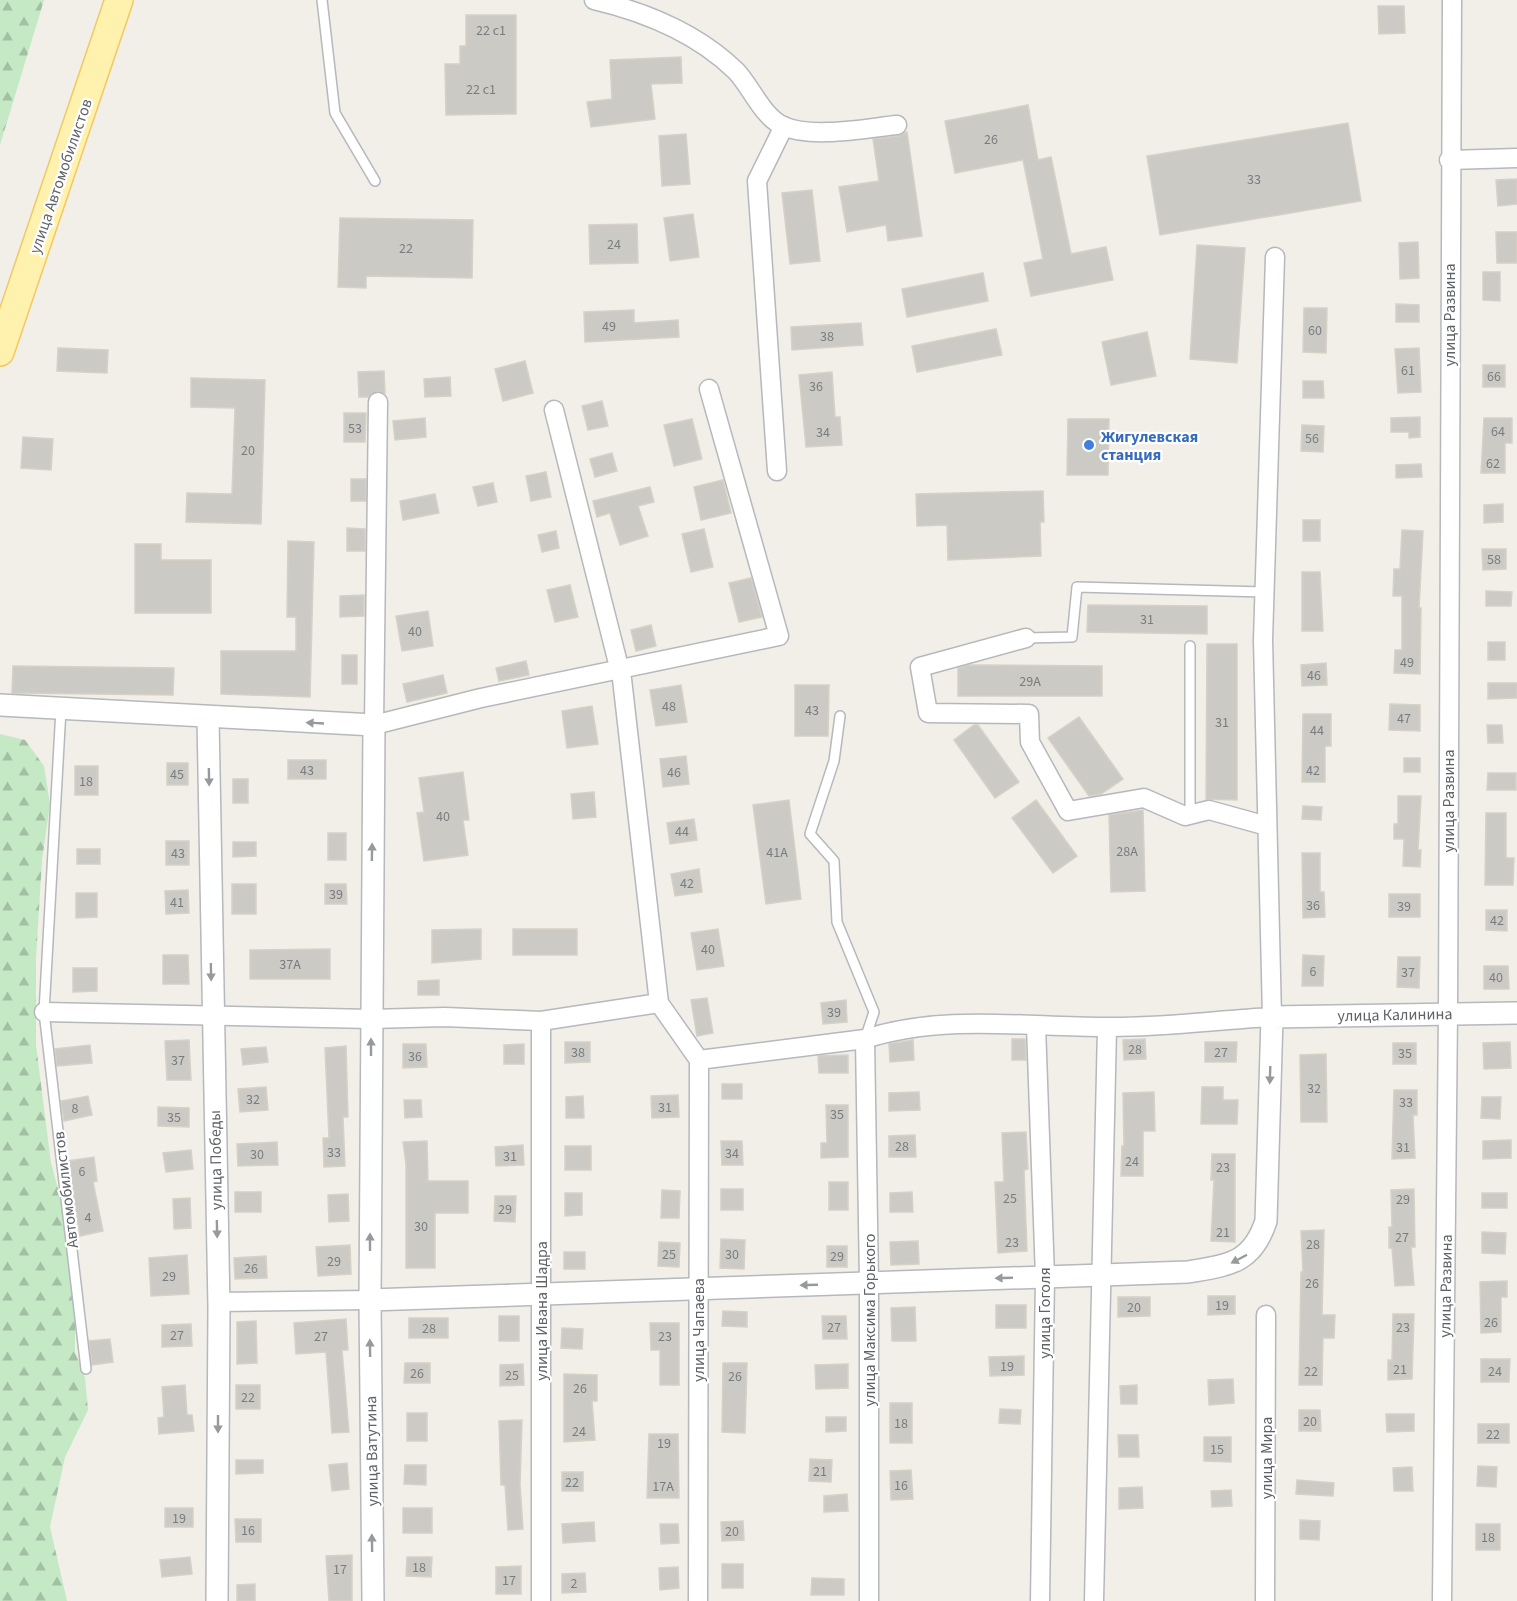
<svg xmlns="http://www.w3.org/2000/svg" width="1517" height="1601" font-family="'Source Sans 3',sans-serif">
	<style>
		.forest { fill: url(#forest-firs) }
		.building { fill: #cccac5; stroke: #d6d1c6; stroke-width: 1.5 }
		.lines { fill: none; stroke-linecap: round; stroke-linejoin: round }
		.service-casing { stroke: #b5b8bc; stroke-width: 12 }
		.minor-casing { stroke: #b5b8bc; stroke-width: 21 }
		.tertiary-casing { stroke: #b5b8bc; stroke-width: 24 }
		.primary-casing { stroke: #f2c960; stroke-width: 30 }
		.service { stroke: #fff; stroke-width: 9 }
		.minor { stroke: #fff; stroke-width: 18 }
		.tertiary { stroke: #fff; stroke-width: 21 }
		.primary { stroke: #fff2af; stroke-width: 27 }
		.oneway { fill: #979a9d }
		.shop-dot { fill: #3f7fe0; stroke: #fff; stroke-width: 2 }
		.labels { text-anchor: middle; stroke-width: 4.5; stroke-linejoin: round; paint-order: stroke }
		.number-label { font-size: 14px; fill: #7a7d7f }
		.street-label { font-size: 16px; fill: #5f6368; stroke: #fff }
		.shop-label { font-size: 16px; font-weight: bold; fill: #366cbe; stroke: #fff; text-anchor: start }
	</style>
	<defs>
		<pattern id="forest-firs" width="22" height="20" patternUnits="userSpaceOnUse" patternTransform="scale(1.5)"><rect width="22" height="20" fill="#c5e8c5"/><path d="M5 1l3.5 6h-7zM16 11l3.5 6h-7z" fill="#a3c0a4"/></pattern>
	</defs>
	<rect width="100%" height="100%" fill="#f1efe8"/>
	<path class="forest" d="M0,0H44L0,145Z
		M0,734L25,740L44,766L50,804L42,860L36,959V1045L51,1163L66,1218L75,1302V1352L85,1378L88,1410L65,1457L50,1527L67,1601H0Z"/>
	<path class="building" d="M1378,6H1404L1405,33L1379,34Z
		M466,15H516V114L446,115L445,64H460V46H466Z
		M681,57L682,83L651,84L655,119L591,127L587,102L612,99L610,60Z
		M1028,105L1038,160L1051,157L1071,254L1106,247L1113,280L1031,296L1024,263L1043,259L1023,160L955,173L945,121Z
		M1348,123L1361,201L1160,235L1147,156Z
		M907,132L922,236L888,241L886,225L847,232L839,187L879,181L873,139L898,136Z
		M686,134L690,184L662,186L659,136Z
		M1517,179V204L1498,206L1496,180Z
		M812,190L820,261L790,264L782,193Z
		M693,214L699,257L670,261L664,218Z
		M340,218L473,220L472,278L366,276V288L338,287Z
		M637,224L638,263L590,264L589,225Z
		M1496,232H1517V263H1497Z
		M1418,242L1419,278L1400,279L1399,243Z
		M1197,245L1245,248L1237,363L1190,359Z
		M1483,272H1500V301L1483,300Z
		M983,273L988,301L907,317L902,289Z
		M1396,304L1419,305V322H1396Z
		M1304,308H1327L1326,353L1303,352Z
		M634,310V323L678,320L679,337L585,342L584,312Z
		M861,323L863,345L792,350L791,327Z
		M996,329L1002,355L917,372L912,346Z
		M1147,332L1156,376L1111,385L1102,342Z
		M58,348L108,350L107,373L57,371Z
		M1419,348L1421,392L1398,393L1395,349Z
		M525,361L533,393L503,401L495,369Z
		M1483,365H1505V387H1483Z
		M384,371L385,393L378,391L368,397H359L358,372Z
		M832,372L835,417H840L842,445L806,447L799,375Z
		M450,377L451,396L425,397L424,379Z
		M191,378L265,380L261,524L186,522L187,493L232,494L235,408L191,407Z
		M1303,381H1323L1324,398H1303Z
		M602,401L608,426L588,430L582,406Z
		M344,413H366L365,442H344Z
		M1420,417V437L1409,438V432H1391V418Z
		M425,418L426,437L395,440L393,421Z
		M1484,418H1512V443H1505V473H1481Z
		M692,419L702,459L674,466L664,425Z
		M1068,419H1109L1108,475H1067Z
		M1302,425L1324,426L1323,452L1301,451Z
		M23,437L53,439L51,470L21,468Z
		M612,453L617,471L595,477L590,459Z
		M1421,464L1422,477L1396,478V465Z
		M546,472L551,497L531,501L526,476Z
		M351,479H366V501H351Z
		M723,480L731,513L701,520L694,487Z
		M493,483L497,502L478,506L473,487Z
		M650,487L654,502L638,506L648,536L620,545L610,513L597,517L593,501Z
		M1043,491L1044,522H1040L1041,556L948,560L947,525L917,526L916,494Z
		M435,494L439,513L403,520L400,501Z
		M1503,504V522L1484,523V505Z
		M1303,520H1320V541H1303Z
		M347,528L365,529V551H347Z
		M704,529L713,567L691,572L682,534Z
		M1402,530L1423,531L1419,608H1421L1420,674L1394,673L1395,650H1402V596H1393L1394,569H1400Z
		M556,531L559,548L542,552L538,535Z
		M288,541L314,542L310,697L221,694V651H296V617H287Z
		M135,544H161V560H211V613H135Z
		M1482,549H1506V569L1483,570Z
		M1302,572H1320L1323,631H1302Z
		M751,578L762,617L739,622L729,583Z
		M570,585L578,617L555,622L547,590Z
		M1486,591L1512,592L1511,606H1486Z
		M364,595V616L340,617V596Z
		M1088,605L1207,606V634L1087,632Z
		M428,611L433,646L402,651L396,616Z
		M651,625L656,646L636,651L631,630Z
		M1488,642H1505V660H1488Z
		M1207,644H1237V800L1206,799Z
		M342,655H357V684H342Z
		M526,661L529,675L499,681L496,668Z
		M1326,663L1327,685L1302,686L1301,665Z
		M968,665L1102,666V696H958V668Z
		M13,666L174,668L173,695L12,693Z
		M443,675L447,693L407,702L403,684Z
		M1488,683H1517V698L1488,699Z
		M681,685L687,722L656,726L650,690Z
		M795,685H829L828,736H795Z
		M1390,704L1420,705V731L1389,730Z
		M592,706L598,744L567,748L562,711Z
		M1303,714H1331V746H1325V782H1302Z
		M1079,717L1123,779L1101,794L1089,796L1048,738Z
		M974,725H978L1019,782L995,798L954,740Z
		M1487,725H1502L1503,743H1488Z
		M686,756L689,784L663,787L660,759Z
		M1404,758H1420V772H1404Z
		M288,760H326V779H288Z
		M167,763H188V785H167Z
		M75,766H98V795H75Z
		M463,772L469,820H463L468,855L424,861L417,813L424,812L419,778Z
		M1488,773H1516V790H1487Z
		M233,779H248V803H233Z
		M594,792L596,817L573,819L571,794Z
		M1398,796H1421L1418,850H1421L1420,867L1403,866L1404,839H1394V824H1398Z
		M789,800L801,899L766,904L753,805Z
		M1036,800L1077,856L1053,873L1012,818Z
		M1303,806L1322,807L1321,820L1302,819Z
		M1143,810L1145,891L1111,892L1109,815Z
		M1486,813H1506V858H1514L1513,885H1485Z
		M694,819L697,840L670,844L667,823Z
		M328,833H346V860H328Z
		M166,841H189V865H166Z
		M233,842H256V856L233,857Z
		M77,849H100V864H77Z
		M1302,853H1320V892H1324L1325,917L1303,918Z
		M699,869L702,892L675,896L671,874Z
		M232,884H256V914H232Z
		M325,884H346L347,904H325Z
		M188,890L189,913L166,914L165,891Z
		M76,893H97V917L76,918Z
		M1389,894H1420V917H1389Z
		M1486,910H1507V931L1486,930Z
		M481,929V959L432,963V930Z
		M513,929H577V955H513Z
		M718,929L724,966L697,970L691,933Z
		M330,949V979H250V950Z
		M163,955H188L189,984H163Z
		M1303,955L1324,956L1323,986H1302Z
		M1398,957H1420L1419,988L1397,987Z
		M1484,966H1508L1509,989H1484Z
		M73,968H97V991L73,992Z
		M439,980V995H418V981Z
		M707,998L713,1033L697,1036L691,1000Z
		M846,1000L847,1022L823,1024L821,1003Z
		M1012,1039H1025L1026,1060H1012Z
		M1145,1039L1146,1059L1124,1060L1123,1040Z
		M189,1040L191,1080H167L165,1041Z
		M913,1040L914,1060L890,1062L889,1044Z
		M565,1042H590V1062L565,1063Z
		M1205,1042H1237L1236,1062H1205Z
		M1510,1042L1511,1068L1484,1069L1483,1043Z
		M1393,1043H1416V1064H1393Z
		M403,1044H426L427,1067L403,1068Z
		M524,1044V1064H504V1045Z
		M90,1045L92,1063L57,1066L55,1049Z
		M346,1046L348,1117H343L345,1166L324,1167L323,1138H329L325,1048Z
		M266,1047L268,1062L243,1065L241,1049Z
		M1326,1054L1327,1122H1301L1300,1055Z
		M848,1055V1073H819L818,1056Z
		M722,1084H742V1099H722Z
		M266,1087L268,1110L240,1112L238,1089Z
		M1202,1087H1223V1100H1238L1237,1124H1201Z
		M1394,1090H1417V1115H1413L1415,1158L1392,1159Z
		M919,1092L920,1110L889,1111V1093Z
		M1154,1092L1155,1131H1143V1176H1121L1122,1146H1124L1123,1093Z
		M678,1095L679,1117L652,1118L651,1096Z
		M88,1096L92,1115L64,1121L61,1101Z
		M583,1096L584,1118H566V1097Z
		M1482,1097H1501L1500,1119L1481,1118Z
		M404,1100H421L422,1117L405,1118Z
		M826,1105H848V1157L821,1158V1143H827Z
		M158,1107L189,1108V1127L158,1126Z
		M1026,1132L1028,1169L1024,1170L1027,1251L998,1253L995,1182H1004L1002,1133Z
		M915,1135L916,1157H889V1136Z
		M1511,1140V1158L1483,1159V1141Z
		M427,1141L428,1181H468V1213H435V1268H406V1164L403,1142Z
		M721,1141H742L743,1165H722Z
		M277,1142L278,1165L238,1166L237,1144Z
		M523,1145L524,1165L496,1166L495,1147Z
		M565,1146H591V1170H565Z
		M191,1150L193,1169L166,1172L163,1153Z
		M1212,1154H1235V1242L1211,1241L1214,1180H1211Z
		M94,1157L97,1181L93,1182L103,1231L80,1236L68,1161Z
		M829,1182H848V1210H829Z
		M721,1189H743V1210H721Z
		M1414,1189L1415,1247H1411L1414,1285L1395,1286L1392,1248H1389V1227H1392L1391,1190Z
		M662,1190L680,1191L679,1218H661Z
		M235,1192H261V1212H235Z
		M912,1192L913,1212H890V1193Z
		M565,1193H582V1215L565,1216Z
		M1482,1193H1507V1208H1482Z
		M348,1194L349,1221L329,1222L328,1195Z
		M495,1196H516L515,1222L494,1221Z
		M190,1198L191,1228L174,1229L173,1199Z
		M1324,1230L1322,1315H1335L1334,1338H1323L1322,1385H1299L1301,1272H1303L1301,1231Z
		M1482,1232L1506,1233L1505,1254L1482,1253Z
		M721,1239L745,1240L744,1269L720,1268Z
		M918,1241L919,1264L891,1265L890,1242Z
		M659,1242L680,1243L679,1267L658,1266Z
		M350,1245L351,1274L318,1276L316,1247Z
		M827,1246H847V1267H827Z
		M564,1252H585V1269H564Z
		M187,1255L189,1294L151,1296L149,1258Z
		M266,1256L267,1278L235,1279L234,1258Z
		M1507,1281V1297H1501V1332L1481,1333L1480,1282Z
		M1208,1296H1235V1314L1208,1315Z
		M1118,1297H1150V1316L1118,1317Z
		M996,1305H1026V1328H996Z
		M915,1307L916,1341H892L891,1308Z
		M723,1311L747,1312V1327L722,1326Z
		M1393,1314H1414L1412,1379L1388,1380V1360H1392Z
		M499,1316H519V1341H499Z
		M822,1316H846L847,1339H823Z
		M409,1318H448V1338H409Z
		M346,1319L348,1350H342L349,1432L332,1433L326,1352L296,1354L294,1323Z
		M256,1321L257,1363L237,1364V1322Z
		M650,1323H679V1385H660V1350H651Z
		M191,1324L192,1346L162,1347V1325Z
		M562,1328L583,1329L582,1349L561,1348Z
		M110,1339L113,1362L92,1365L89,1341Z
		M1024,1356V1375L990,1376L989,1357Z
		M1481,1359H1510L1509,1382H1481Z
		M405,1363H430V1383H404Z
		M723,1363H747L745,1433L722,1432Z
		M523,1364L524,1385L500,1386V1365Z
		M848,1364V1388L816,1389L815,1365Z
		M564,1374L597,1375V1401H592L595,1440L564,1442Z
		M1233,1379L1234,1403L1209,1405L1208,1380Z
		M185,1385L187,1415H192L194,1431L159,1434L158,1418L164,1417L162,1387Z
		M236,1385H260V1409H236Z
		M1137,1385V1404H1121L1120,1386Z
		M890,1403H912V1443H890Z
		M1000,1409L1021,1410L1020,1424L999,1423Z
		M1299,1410H1320L1321,1431H1299Z
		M407,1413H427V1441H407Z
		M1386,1414H1414V1431L1387,1432Z
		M826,1417H846V1431L826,1432Z
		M522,1420L520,1484L523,1529L508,1530L505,1485H501L499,1421Z
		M1478,1424H1509V1443H1478Z
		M649,1434H678L679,1498H647Z
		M1118,1435H1138L1139,1457H1119Z
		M1204,1437H1231V1462L1204,1461Z
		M810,1459L832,1460L831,1482L809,1481Z
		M236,1460H263V1473L236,1474Z
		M347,1463L349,1489L332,1491L329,1465Z
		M405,1465H426V1485L404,1484Z
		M1478,1466L1497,1467L1496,1487L1477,1486Z
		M1412,1467L1413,1491H1394L1393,1468Z
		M911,1470L913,1499L891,1500L890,1471Z
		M562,1472H583V1491H562Z
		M1297,1480L1334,1483L1333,1496L1296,1494Z
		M1142,1487L1143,1508L1119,1509V1488Z
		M1231,1490L1232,1506L1212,1507L1211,1491Z
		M847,1494L848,1511L824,1512V1496Z
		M165,1508H193V1527H165Z
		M403,1508H432V1533H403Z
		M235,1519H261V1542H236Z
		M1300,1520L1320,1521L1319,1540L1300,1539Z
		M743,1521L744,1540L722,1541L721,1522Z
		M594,1522L595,1541L563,1543L562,1524Z
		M660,1524H678L679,1543L661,1544Z
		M1476,1524H1500V1550H1476Z
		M352,1555V1601H329L326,1556Z
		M190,1557L192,1574L162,1577L160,1560Z
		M407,1557H432L431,1577L406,1576Z
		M722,1564H743V1588H722Z
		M521,1566V1594H496V1567Z
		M678,1567L679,1588L660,1590L659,1568Z
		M585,1573L586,1592L562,1593V1574Z
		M812,1578L844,1579V1595H811Z
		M255,1584V1601H237V1585Z"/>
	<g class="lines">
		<defs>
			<path id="service" d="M322,0L335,113L375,181
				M1026,638L1072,637L1077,587L1264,592
				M1190,646V815
				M61,709L44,1012L86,1369
				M840,716L834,761L810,834L834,861L837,922L874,1012L865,1039"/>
			<path id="minor" d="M594,0C645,12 698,34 736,71C752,88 762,116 783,126C812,139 867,128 897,125
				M1449,160L1517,158
				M378,402L374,725L481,698L779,636L709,389
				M554,410L622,679L659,1003
				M777,471L757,181L784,126
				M1026,638L920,667L928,713L1029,714L1030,742L1068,811L1144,798L1185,816L1209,810L1267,826
				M44,1012L371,1019L445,1017L541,1021L659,1003L699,1060
				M541,1021V1601
				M1036,1026L1045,1277L1040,1601
				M865,1039L869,1283V1601
				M699,1060L865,1039C941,1014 1025,1027 1104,1027C1160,1028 1217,1020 1272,1017L1263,640L1275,257
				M219,1302L370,1300
				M698,1601L699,1060
				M1094,1601L1107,1028
				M1265,1601L1266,1315
				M1442,1601L1448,1013L1452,0"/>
			<path id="tertiary" d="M0,705L374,725L370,1300L373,1601
				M208,718L219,1308L217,1601
				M370,1300L1188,1272C1228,1265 1252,1264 1266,1221L1272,1017L1517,1013"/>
			<path id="primary" d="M0,352L119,0"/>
		</defs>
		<use href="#service" class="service-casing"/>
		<use href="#minor" class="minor-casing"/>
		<use href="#tertiary" class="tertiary-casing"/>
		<use href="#primary" class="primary-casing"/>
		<use href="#service" class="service"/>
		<use href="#minor" class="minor"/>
		<use href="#tertiary" class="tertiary"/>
		<use href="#primary" class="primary"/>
	</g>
	<defs><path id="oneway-solid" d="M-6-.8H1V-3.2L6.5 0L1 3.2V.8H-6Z" transform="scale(1.5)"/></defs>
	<g class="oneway">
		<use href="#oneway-solid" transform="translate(315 723) rotate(-177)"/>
		<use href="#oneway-solid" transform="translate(209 777) rotate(89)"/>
		<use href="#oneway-solid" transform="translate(372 852) rotate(-89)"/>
		<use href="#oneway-solid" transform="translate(211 972) rotate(89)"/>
		<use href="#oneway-solid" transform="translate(371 1047) rotate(-90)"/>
		<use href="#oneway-solid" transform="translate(1270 1075) rotate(92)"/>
		<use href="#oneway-solid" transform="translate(217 1229) rotate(89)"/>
		<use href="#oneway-solid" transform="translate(370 1242) rotate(-90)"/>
		<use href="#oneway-solid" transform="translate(1239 1259) rotate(152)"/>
		<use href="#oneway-solid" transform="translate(1004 1278) rotate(178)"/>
		<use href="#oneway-solid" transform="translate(809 1285) rotate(178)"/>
		<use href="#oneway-solid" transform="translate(370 1348) rotate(-91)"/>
		<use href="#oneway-solid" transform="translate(218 1424) rotate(90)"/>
		<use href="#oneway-solid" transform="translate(372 1543) rotate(-91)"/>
	</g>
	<circle class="shop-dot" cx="1089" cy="445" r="6"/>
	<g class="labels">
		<g class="number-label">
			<text x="491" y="35">22 с1</text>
			<text x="481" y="94">22 с1</text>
			<text x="991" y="144">26</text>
			<text x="1254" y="184">33</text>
			<text x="614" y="249">24</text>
			<text x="406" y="253">22</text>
			<text x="609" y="331">49</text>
			<text x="1315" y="335">60</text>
			<text x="827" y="341">38</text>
			<text x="1408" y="375">61</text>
			<text x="1494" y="381">66</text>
			<text x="816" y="391">36</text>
			<text x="355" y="433">53</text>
			<text x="1498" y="436">64</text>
			<text x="823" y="437">34</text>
			<text x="1312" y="443">56</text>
			<text x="248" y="455">20</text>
			<text x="1493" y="468">62</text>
			<text x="1494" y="564">58</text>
			<text x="1147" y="624">31</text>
			<text x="415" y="636">40</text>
			<text x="1407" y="667">49</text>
			<text x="1314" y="680">46</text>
			<text x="1030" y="686">29А</text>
			<text x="669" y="711">48</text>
			<text x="812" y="715">43</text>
			<text x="1404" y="723">47</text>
			<text x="1222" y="727">31</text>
			<text x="1317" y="735">44</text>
			<text x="307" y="775">43</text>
			<text x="1313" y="775">42</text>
			<text x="674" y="777">46</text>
			<text x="177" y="779">45</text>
			<text x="86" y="786">18</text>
			<text x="443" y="821">40</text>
			<text x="682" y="836">44</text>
			<text x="1127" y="856">28А</text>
			<text x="777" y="857">41А</text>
			<text x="178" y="858">43</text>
			<text x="687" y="888">42</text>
			<text x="336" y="899">39</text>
			<text x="177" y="907">41</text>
			<text x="1313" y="910">36</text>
			<text x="1404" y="911">39</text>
			<text x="1497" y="925">42</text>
			<text x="708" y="954">40</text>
			<text x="290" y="969">37А</text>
			<text x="1313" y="976">6</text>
			<text x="1408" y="977">37</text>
			<text x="1496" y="982">40</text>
			<text x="834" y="1017">39</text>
			<text x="1135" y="1054">28</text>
			<text x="578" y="1057">38</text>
			<text x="1221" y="1057">27</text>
			<text x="1405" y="1058">35</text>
			<text x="415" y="1061">36</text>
			<text x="178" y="1065">37</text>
			<text x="1314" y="1093">32</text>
			<text x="253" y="1104">32</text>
			<text x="1406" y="1107">33</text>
			<text x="665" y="1112">31</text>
			<text x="75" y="1113">8</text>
			<text x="837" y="1119">35</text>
			<text x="174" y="1122">35</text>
			<text x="902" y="1151">28</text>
			<text x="1403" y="1152">31</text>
			<text x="334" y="1157">33</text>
			<text x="732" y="1158">34</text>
			<text x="257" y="1159">30</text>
			<text x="510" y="1161">31</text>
			<text x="1132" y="1166">24</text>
			<text x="1223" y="1172">23</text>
			<text x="82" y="1176">6</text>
			<text x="1010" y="1203">25</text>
			<text x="1403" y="1204">29</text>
			<text x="505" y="1214">29</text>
			<text x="88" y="1222">4</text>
			<text x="421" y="1231">30</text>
			<text x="1223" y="1237">21</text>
			<text x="1402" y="1242">27</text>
			<text x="1012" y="1247">23</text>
			<text x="1313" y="1249">28</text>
			<text x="669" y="1259">25</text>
			<text x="732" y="1259">30</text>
			<text x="837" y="1261">29</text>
			<text x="334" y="1266">29</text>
			<text x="251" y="1273">26</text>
			<text x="169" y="1281">29</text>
			<text x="1312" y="1288">26</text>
			<text x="1222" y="1310">19</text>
			<text x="1134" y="1312">20</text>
			<text x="1491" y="1327">26</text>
			<text x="834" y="1332">27</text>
			<text x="1403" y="1332">23</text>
			<text x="429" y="1333">28</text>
			<text x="177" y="1340">27</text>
			<text x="321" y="1341">27</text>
			<text x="665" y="1341">23</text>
			<text x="1007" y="1371">19</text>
			<text x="1400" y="1374">21</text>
			<text x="1311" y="1376">22</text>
			<text x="1495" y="1376">24</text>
			<text x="417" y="1378">26</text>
			<text x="512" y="1380">25</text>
			<text x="735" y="1381">26</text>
			<text x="580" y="1393">26</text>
			<text x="248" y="1402">22</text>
			<text x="1310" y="1426">20</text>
			<text x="901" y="1428">18</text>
			<text x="579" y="1436">24</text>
			<text x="1493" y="1439">22</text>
			<text x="664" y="1448">19</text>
			<text x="1217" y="1454">15</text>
			<text x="820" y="1476">21</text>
			<text x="572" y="1487">22</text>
			<text x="901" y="1490">16</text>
			<text x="663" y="1491">17А</text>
			<text x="179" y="1523">19</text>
			<text x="248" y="1535">16</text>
			<text x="732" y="1536">20</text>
			<text x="1488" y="1542">18</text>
			<text x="419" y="1572">18</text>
			<text x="340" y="1574">17</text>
			<text x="509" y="1585">17</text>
			<text x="574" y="1588">2</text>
		</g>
		<g class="street-label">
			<text transform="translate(60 176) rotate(-71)" y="6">улица Автомобилистов</text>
			<text transform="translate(1449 315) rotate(-90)" y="6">улица Развина</text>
			<text transform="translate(1448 801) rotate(-90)" y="6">улица Развина</text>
			<text transform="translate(1395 1014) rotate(-1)" y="6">улица Калинина</text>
			<text transform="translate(215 1160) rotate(-91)" y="6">улица Победы</text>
			<text transform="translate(65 1190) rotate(-97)" y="6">Автомобилистов</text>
			<text transform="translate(1445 1286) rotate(-89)" y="6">улица Развина</text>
			<text transform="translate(541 1311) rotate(-90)" y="6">улица Ивана Шадра</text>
			<text transform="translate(1044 1313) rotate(-90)" y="6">улица Гоголя</text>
			<text transform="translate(869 1320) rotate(-90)" y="6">улица Максима Горького</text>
			<text transform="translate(698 1330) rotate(-90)" y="6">улица Чапаева</text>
			<text transform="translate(371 1451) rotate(-91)" y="6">улица Ватутина</text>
			<text transform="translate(1266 1458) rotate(-90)" y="6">улица Мира</text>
		</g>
		<g class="shop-label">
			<text x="1101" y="442">Жигулевская<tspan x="1101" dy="18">станция</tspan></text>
		</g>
	</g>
</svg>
